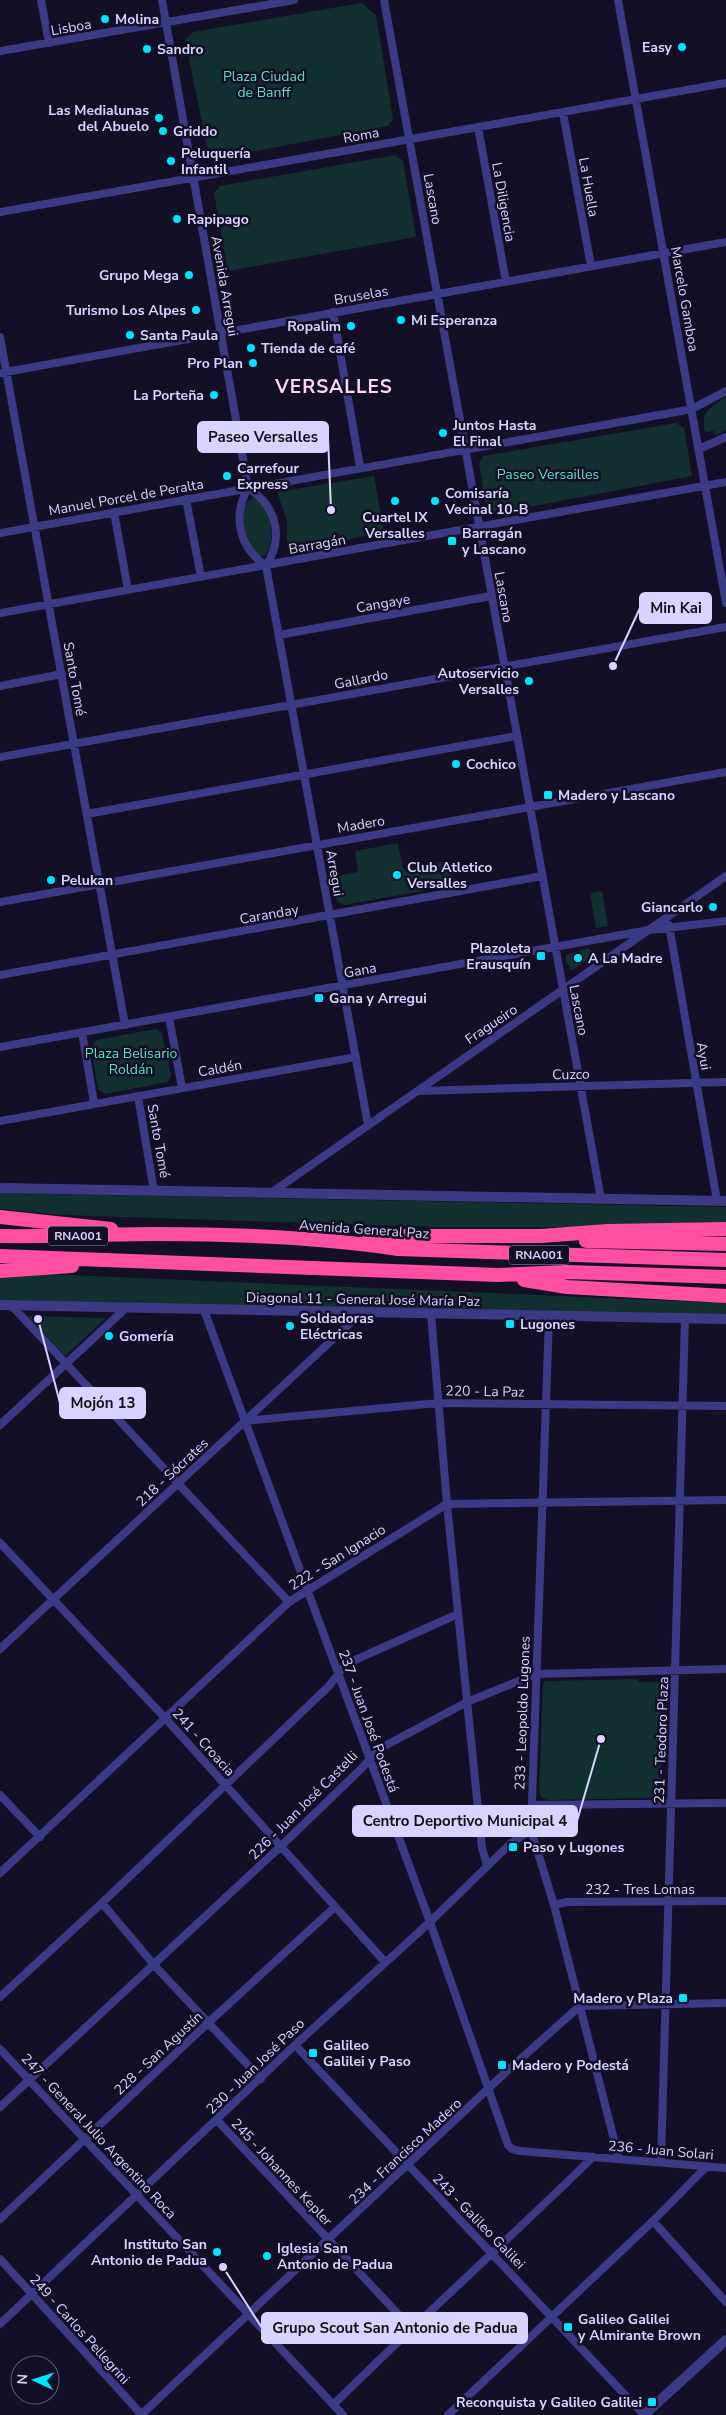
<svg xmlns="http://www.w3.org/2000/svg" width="726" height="2415" font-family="'Nunito Sans',sans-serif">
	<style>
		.green { fill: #12302f }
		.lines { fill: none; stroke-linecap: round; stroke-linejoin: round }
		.minor { stroke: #3d3a85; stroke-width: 8 }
		.tertiary { stroke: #3d3a85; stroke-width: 10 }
		.motorway { stroke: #ff4fa3; stroke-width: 14 }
		.poi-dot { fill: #00e5ff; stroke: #130f26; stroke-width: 2 }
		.labels { text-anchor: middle; stroke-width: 5; stroke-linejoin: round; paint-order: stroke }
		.shield { fill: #130f26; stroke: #9e99be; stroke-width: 1 }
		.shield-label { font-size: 12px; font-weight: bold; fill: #d9d4ff }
		.poi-label { font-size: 14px; font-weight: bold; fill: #d9d4ff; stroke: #130f26; text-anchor: start }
		.street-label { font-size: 14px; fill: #d9d4ff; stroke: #130f26 }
		.park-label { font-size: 14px; fill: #5fe0c0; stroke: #130f26 }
		.district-label { font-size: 19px; font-weight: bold; letter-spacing: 1px; fill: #ffd6f0; stroke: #130f26 }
		.leader { fill: none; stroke: #d9d4ff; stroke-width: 2 }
		.callout-dot { fill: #d9d4ff; stroke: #130f26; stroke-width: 2 }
		.callout { fill: #d9d4ff; stroke: #d9d4ff; stroke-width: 2 }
		.callout-label { font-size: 15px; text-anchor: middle; font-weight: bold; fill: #111 }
	</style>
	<rect width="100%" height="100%" fill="#130f26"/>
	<path class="green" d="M362,3L376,15L393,119L388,126L218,158L207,147L185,39L193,32Z
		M395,155L403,161L416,237L228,271L214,193L220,186Z
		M726,397V430L716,435L714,431L705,432C700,412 711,407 726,397Z
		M676,423L684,428L692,476L497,513L487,511L479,463L483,456Z
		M374,476L384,532L291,551L287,544V521L277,492Z
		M253,497C272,505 276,540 266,555L258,556C246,540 239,523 246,503Z
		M398,843L403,869L447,861L451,886L344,905L337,901L333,877L358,872L355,851Z
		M602,891L608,926L596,928L590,893Z
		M588,948L593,952L590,958L573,970L570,969L566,961V955Z
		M156,1029L162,1033L171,1076L168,1082L105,1094L98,1089L91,1047L96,1040Z
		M0,1193L726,1207V1222L584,1227H440L60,1215L0,1209Z
		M43,1274L726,1303V1316L0,1301V1275Z
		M27,1316L106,1318L65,1356Z
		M638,1679V1682H658L663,1686L660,1795L657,1798L547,1800L541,1797L539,1792L543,1683L546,1681Z"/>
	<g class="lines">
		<path class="minor" d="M41,0L49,43
			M162,0L248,488C232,517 239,547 266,566
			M384,0L601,1199
			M618,0L726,603
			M0,51L294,0
			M563,113L591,266
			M478,127L506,282
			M0,212L726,83
			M333,312L360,467
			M0,337L125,1025
			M0,373L726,242
			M699,449L726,437
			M248,488C277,506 284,538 266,566
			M186,499L201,577
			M114,512L128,590
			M0,533L676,412L692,409L726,391
			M266,566L368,1125
			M0,613L726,482
			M279,635L491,596
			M0,686L62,674
			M0,757L726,627
			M87,814L516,736
			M0,902L726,772
			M669,925L717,1201
			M0,975L542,876
			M169,1017L182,1088
			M82,1032L94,1103
			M0,1047L649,930L726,921
			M418,1091L726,1082
			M138,1096L154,1191
			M0,1121L356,1057
			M271,1193L726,876
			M12,1306L289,1602
			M204,1310L430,1922L508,2145L512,2149L520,2151L726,2168
			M431,1314L447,1504L482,1848L487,1865
			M549,1317L531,1830L554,1905L619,2159
			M244,1421L438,1403L726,1406
			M0,1425L126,1308
			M0,1543L166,1719L385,1962
			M0,1649L361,1313
			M0,1795L40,1837
			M532,1805L726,1803
			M0,1873L289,1602L447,1504L726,1500
			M102,1903L155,1966L261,2079
			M554,1905L567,1902L726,1901
			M0,1997L102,1903L329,1686L346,1664L458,1614
			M295,2045L644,2415
			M0,2049L343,2415
			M0,2107L280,1847L361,1769L379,1749L467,1702L536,1674L726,1669
			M217,2120L411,2328
			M661,2162L685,1318
			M0,2219L209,2022L335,1907
			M653,2221L726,2302
			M0,2259L142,2415
			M0,2324L295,2045L430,1922L510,1844L531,1830
			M334,2404C419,2320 508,2240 593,2157
			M141,2415L507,2071L580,2006L726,2003
			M448,2415L653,2221L706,2167"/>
		<path class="tertiary" d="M0,1188L726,1201
			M0,1305L726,1319
			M644,2415L726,2340"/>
		<path class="motorway" d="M0,1217L111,1229
			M0,1236C52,1237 104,1234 156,1234C236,1234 318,1237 398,1249L726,1260
			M369,1240L398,1236H541L608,1231L726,1229
			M586,1241L726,1244
			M0,1256L498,1275L567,1272L726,1277
			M0,1271L72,1266
			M524,1280L567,1287L726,1296"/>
	</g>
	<g class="poi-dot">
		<circle cx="105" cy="19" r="5"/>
		<circle cx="682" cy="47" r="5"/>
		<circle cx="147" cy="49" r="5"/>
		<circle cx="159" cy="118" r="5"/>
		<circle cx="163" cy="131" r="5"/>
		<circle cx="171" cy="161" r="5"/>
		<circle cx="177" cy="219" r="5"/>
		<circle cx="189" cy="275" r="5"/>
		<circle cx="196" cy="310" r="5"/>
		<circle cx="401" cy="320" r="5"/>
		<circle cx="351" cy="326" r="5"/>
		<circle cx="130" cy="335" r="5"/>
		<circle cx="251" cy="348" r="5"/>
		<circle cx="253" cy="363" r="5"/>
		<circle cx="214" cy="395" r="5"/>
		<circle cx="443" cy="433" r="5"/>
		<circle cx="227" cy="476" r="5"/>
		<circle cx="395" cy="501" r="5"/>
		<circle cx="435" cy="501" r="5"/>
		<rect x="447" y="536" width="10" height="10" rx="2.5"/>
		<circle cx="529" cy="681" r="5"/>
		<circle cx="456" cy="764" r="5"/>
		<rect x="543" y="790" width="10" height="10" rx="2.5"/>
		<circle cx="397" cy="875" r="5"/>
		<circle cx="51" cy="880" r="5"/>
		<circle cx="713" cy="907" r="5"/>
		<rect x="536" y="951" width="10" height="10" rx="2.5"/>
		<circle cx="578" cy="958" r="5"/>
		<rect x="314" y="993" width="10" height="10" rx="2.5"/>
		<rect x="505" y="1319" width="10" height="10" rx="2.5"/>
		<circle cx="290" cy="1326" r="5"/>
		<circle cx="109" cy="1336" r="5"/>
		<rect x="508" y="1842" width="10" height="10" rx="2.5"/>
		<rect x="678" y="1993" width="10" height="10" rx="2.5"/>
		<rect x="308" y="2048" width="10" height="10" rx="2.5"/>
		<rect x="497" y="2060" width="10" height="10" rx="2.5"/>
		<circle cx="217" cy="2252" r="5"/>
		<circle cx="267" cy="2256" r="5"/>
		<rect x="563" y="2322" width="10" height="10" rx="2.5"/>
		<rect x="647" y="2397" width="10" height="10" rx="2.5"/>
	</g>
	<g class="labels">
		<g class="shield">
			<rect x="48" y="1226.5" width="60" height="19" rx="4"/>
			<rect x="509" y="1245.5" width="60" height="19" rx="4"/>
		</g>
		<g class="shield-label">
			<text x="78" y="1240">RNA001</text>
			<text x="539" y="1259">RNA001</text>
		</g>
		<g class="poi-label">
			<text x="115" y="24">Molina</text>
			<text x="672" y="52" text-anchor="end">Easy</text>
			<text x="157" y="54">Sandro</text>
			<text x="149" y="115" text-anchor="end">Las Medialunas<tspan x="149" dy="16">del Abuelo</tspan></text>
			<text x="173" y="136">Griddo</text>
			<text x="181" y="158">Peluquería<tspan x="181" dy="16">Infantil</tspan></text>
			<text x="187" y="224">Rapipago</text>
			<text x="179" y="280" text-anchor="end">Grupo Mega</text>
			<text x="186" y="315" text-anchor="end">Turismo Los Alpes</text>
			<text x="411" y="325">Mi Esperanza</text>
			<text x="341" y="331" text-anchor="end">Ropalim</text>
			<text x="140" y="340">Santa Paula</text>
			<text x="261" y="353">Tienda de café</text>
			<text x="243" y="368" text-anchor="end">Pro Plan</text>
			<text x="204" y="400" text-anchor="end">La Porteña</text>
			<text x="453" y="430">Juntos Hasta<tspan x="453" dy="16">El Final</tspan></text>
			<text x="237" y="473">Carrefour<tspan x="237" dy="16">Express</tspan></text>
			<text x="445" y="498">Comisaría<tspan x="445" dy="16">Vecinal 10-B</tspan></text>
			<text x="395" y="522" text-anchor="middle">Cuartel IX<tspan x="395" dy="16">Versalles</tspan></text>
			<text x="462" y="538">Barragán<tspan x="462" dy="16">y Lascano</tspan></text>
			<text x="519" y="678" text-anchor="end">Autoservicio<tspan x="519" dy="16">Versalles</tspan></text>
			<text x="466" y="769">Cochico</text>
			<text x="558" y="800">Madero y Lascano</text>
			<text x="407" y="872">Club Atletico<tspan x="407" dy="16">Versalles</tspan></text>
			<text x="61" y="885">Pelukan</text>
			<text x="703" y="912" text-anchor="end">Giancarlo</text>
			<text x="531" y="953" text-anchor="end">Plazoleta<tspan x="531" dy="16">Erausquín</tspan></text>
			<text x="588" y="963">A La Madre</text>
			<text x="329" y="1003">Gana y Arregui</text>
			<text x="300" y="1323">Soldadoras<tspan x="300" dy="16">Eléctricas</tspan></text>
			<text x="520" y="1329">Lugones</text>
			<text x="119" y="1341">Gomería</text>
			<text x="523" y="1852">Paso y Lugones</text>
			<text x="673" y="2003" text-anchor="end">Madero y Plaza</text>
			<text x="323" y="2050">Galileo<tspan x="323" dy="16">Galilei y Paso</tspan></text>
			<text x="512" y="2070">Madero y Podestá</text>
			<text x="207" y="2249" text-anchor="end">Instituto San<tspan x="207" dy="16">Antonio de Padua</tspan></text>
			<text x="277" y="2253">Iglesia San<tspan x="277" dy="16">Antonio de Padua</tspan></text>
			<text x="578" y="2324">Galileo Galilei<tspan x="578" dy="16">y Almirante Brown</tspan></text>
			<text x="642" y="2407" text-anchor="end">Reconquista y Galileo Galilei</text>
		</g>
		<g class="street-label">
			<text transform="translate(71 27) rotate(-10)" y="5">Lisboa</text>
			<text transform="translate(361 135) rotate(-10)" y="5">Roma</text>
			<text transform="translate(589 187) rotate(80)" y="5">La Huella</text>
			<text transform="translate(433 199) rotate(80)" y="5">Lascano</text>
			<text transform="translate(504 202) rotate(80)" y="5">La Diligencia</text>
			<text transform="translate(225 286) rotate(80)" y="5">Avenida Arregui</text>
			<text transform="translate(361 295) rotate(-10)" y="5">Bruselas</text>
			<text transform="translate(685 299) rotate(80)" y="5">Marcelo Gamboa</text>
			<text transform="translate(126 497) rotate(-10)" y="5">Manuel Porcel de Peralta</text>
			<text transform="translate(317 544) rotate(-10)" y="5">Barragán</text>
			<text transform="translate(504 597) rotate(80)" y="5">Lascano</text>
			<text transform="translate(383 603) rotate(-10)" y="5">Cangaye</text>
			<text transform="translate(75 679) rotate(80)" y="5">Santo Tomé</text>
			<text transform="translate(361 679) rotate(-11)" y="5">Gallardo</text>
			<text transform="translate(361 824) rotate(-10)" y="5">Madero</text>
			<text transform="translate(335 873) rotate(80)" y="5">Arregui</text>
			<text transform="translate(269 914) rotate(-10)" y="5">Caranday</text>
			<text transform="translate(360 970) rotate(-10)" y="5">Gana</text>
			<text transform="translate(579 1010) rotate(79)" y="5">Lascano</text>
			<text transform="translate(491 1024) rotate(-34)" y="5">Fragueiro</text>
			<text transform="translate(704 1056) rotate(80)" y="5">Ayui</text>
			<text transform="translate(220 1068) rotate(-10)" y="5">Caldén</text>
			<text transform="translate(571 1074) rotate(-1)" y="5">Cuzco</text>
			<text transform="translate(159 1141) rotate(80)" y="5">Santo Tomé</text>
			<text transform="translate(364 1229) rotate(4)" y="5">Avenida General Paz</text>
			<text transform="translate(363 1299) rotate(1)" y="5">Diagonal 11 - General José María Paz</text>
			<text transform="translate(485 1391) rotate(1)" y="5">220 - La Paz</text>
			<text transform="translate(172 1472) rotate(-43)" y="5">218 - Sócrates</text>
			<text transform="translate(337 1557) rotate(-32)" y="5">222 - San Ignacio</text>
			<text transform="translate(522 1713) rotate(-88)" y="5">233 - Leopoldo Lugones</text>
			<text transform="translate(369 1721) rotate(70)" y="5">237 - Juan José Podestá</text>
			<text transform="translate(661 1740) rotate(-88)" y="5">231 - Teodoro Plaza</text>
			<text transform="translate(204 1742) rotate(48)" y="5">241 - Croacia</text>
			<text transform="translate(303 1805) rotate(-45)" y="5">226 - Juan José Castelli</text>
			<text x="640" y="1894">232 - Tres Lomas</text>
			<text transform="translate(158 2053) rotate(-43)" y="5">228 - San Agustín</text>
			<text transform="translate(255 2066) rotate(-44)" y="5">230 - Juan José Paso</text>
			<text transform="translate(99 2136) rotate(47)" y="5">247 - General Julio Argentino Roca</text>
			<text transform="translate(661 2150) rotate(5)" y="5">236 - Juan Solari</text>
			<text transform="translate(405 2151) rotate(-43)" y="5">234 - Francisco Madero</text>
			<text transform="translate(282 2172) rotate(47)" y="5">245 - Johannes Kepler</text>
			<text transform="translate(479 2221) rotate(46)" y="5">243 - Galileo Galilei</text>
			<text transform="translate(80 2329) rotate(48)" y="5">249 - Carlos Pellegrini</text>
		</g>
		<g class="park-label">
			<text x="264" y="81">Plaza Ciudad<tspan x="264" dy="16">de Banff</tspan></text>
			<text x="548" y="479">Paseo Versailles</text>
			<text x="131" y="1058">Plaza Belisario<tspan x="131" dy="16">Roldán</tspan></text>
		</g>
		<g class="district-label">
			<text x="334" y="393">VERSALLES</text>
		</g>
	</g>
	<path class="leader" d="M331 510L328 437M613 666L640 608M38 1319L60 1403M601 1739L577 1821M223 2267L262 2328"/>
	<g class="callout-dot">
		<circle cx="331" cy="510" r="5"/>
		<circle cx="613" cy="666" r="5"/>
		<circle cx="38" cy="1319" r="5"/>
		<circle cx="601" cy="1739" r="5"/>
		<circle cx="223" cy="2267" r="5"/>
	</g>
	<g class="callout">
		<rect x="198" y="422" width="130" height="30" rx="5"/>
		<rect x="640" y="593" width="71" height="30" rx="5"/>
		<rect x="60" y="1388" width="85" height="30" rx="5"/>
		<rect x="353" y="1806" width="224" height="30" rx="5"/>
		<rect x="262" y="2313" width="265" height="30" rx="5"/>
	</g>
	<g class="callout-label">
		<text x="263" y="442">Paseo Versalles</text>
		<text x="676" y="613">Min Kai</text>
		<text x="103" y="1408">Mojón 13</text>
		<text x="465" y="1826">Centro Deportivo Municipal 4</text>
		<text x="395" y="2333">Grupo Scout San Antonio de Padua</text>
	</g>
	<g transform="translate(35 2380) rotate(274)"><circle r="24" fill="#130f26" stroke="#625e7d"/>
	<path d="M0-4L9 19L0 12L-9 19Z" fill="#00e5ff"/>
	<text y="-8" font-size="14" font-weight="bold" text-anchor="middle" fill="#d9d4ff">N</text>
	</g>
</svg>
